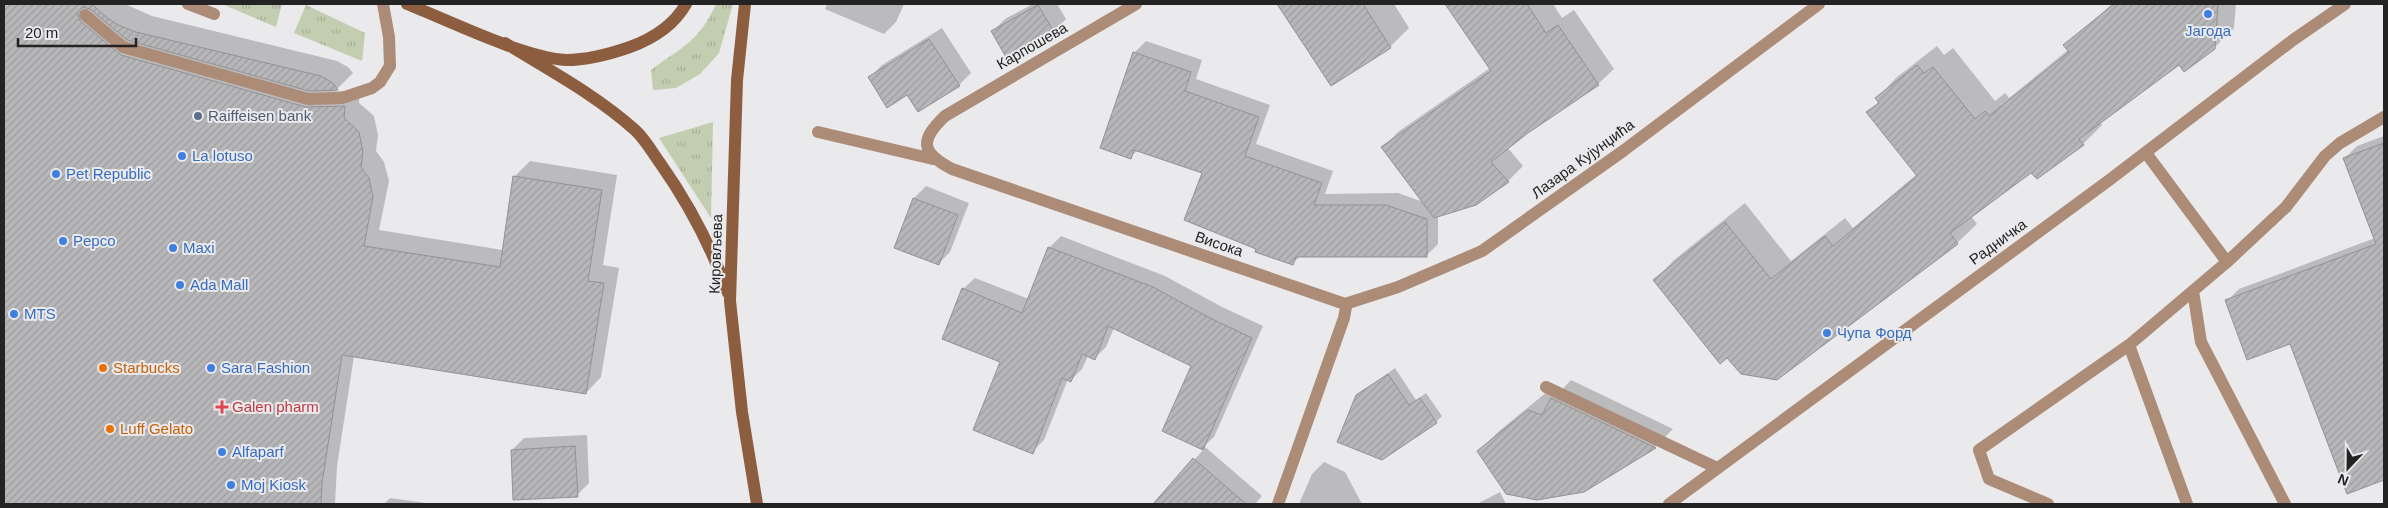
<svg xmlns="http://www.w3.org/2000/svg" width="2388" height="508" font-family="Helvetica,sans-serif">
	<style>
		.grass { fill: url(#grass-tufts) }
		.shadow { fill: #0003 }
		.building { fill: url(#building-hatch); stroke: #929194 }
		.lines { fill: none; stroke-linecap: round; stroke-linejoin: round }
		.service { stroke: #ac8c77; stroke-width: 12 }
		.minor { stroke: #ac8c77; stroke-width: 12 }
		.tertiary { stroke: #ac8c77; stroke-width: 12 }
		.secondary { stroke: #8c5e3f; stroke-width: 12 }
		.shop-dot { fill: #3f7fe0; stroke: #eae9ec; stroke-width: 2 }
		.service-dot { fill: #5c6f8a; stroke: #eae9ec; stroke-width: 2 }
		.food-dot { fill: #e8710a; stroke: #eae9ec; stroke-width: 2 }
		.health-dot { fill: #e0444e; stroke: #eae9ec; stroke-width: 2 }
		.labels { text-anchor: middle; stroke-width: 4; stroke-linejoin: round; paint-order: stroke }
		.shop-label { font-size: 15px; fill: #366cbe; stroke: #eae9ec; text-anchor: start }
		.street-label { font-size: 15px; fill: #242324; stroke: #eae9ec }
		.service-label { font-size: 15px; fill: #4e5e75; stroke: #eae9ec; text-anchor: start }
		.food-label { font-size: 15px; fill: #c56008; stroke: #eae9ec; text-anchor: start }
		.health-label { font-size: 15px; fill: #be3a42; stroke: #eae9ec; text-anchor: start }
	</style>
	<defs>
		<pattern id="grass-tufts" width="24" height="20" patternUnits="userSpaceOnUse" patternTransform="scale(1.25)"><rect width="24" height="20" fill="#c3cdb0"/><path d="M3 7l-1-3M5 7V3M7 7l1-3M15 17l-1-3M17 17v-4M19 17l1-3" fill="none" stroke="#a7b097"/></pattern>
		<pattern id="building-hatch" width="6" height="6" patternUnits="userSpaceOnUse" patternTransform="scale(1.25)"><rect width="6" height="6" fill="#b7b6b9"/><path d="M-1 1l2-2M0 6l6-6M5 7l2-2" fill="none" stroke="#9d9c9f"/></pattern>
	</defs>
	<rect width="100%" height="100%" fill="#eae9ec"/>
	<path class="grass" d="M222,4H282L276,27Z
		M716,4H733L719,53L700,74L676,88L653,90L651,70C683,46 698,43 716,4Z
		M306,5L365,33L362,61L294,33Z
		M713,122L711,218L659,138Z"/>
	<path class="shadow" d="M4,4H125L152,16L337,61L348,67L353,73L335,91H360L359,103L374,116L378,135L376,151L384,162L389,181L379,230L503,250L514,177L530,161L617,175L603,265L619,268L601,377L586,393L354,356L337,466L335,504H4Z
		M827,4H904L896,22L884,34L825,9Z
		M1033,4H1057L1066,19L1054,31L1007,57L993,31L1005,19Z
		M1279,4H1394L1409,28L1390,47L1331,85Z
		M1446,4H1553L1562,18L1574,10L1614,69L1598,84L1507,147L1523,166L1508,181L1438,215V244L1426,256L1301,255L1292,264L1258,248L1204,172L1138,150L1130,157L1134,53L1146,41L1202,60L1196,79L1270,105L1256,144L1333,171L1325,194L1398,193L1423,202L1383,147L1398,132L1490,68Z
		M2112,4H2236L2234,28L2214,48L2179,63L2100,122L2102,125L2083,144L2031,171L1971,216L1977,224L1957,243L1777,379L1655,280L1674,260L1745,203L1791,261L1845,218L1853,228L1917,174L1868,113L1879,101L1877,98L1896,78L1937,46L1944,55L1953,48L1995,101L2005,93L2009,98L2068,50L2065,46Z
		M942,28L971,73L959,85L907,94L870,77L882,65Z
		M2384,136V478L2347,492L2291,342L2227,301L2239,289L2375,238L2345,158L2357,146Z
		M926,186L969,203L950,252L938,264L895,247L914,198Z
		M1061,236L1165,276L1222,307L1263,326L1214,437L1204,446L1262,496L1255,504H1154L1204,449L1164,431L1192,366L1114,328L1106,347L1095,358L1088,356L1082,369L1071,380L1068,379L1044,440L1032,452L1002,361L963,289L975,278L1029,299L1049,248Z
		M1395,368L1416,400L1426,393L1442,416L1436,422L1357,396Z
		M1571,380L1673,429L1655,447L1583,491L1479,451L1498,432L1548,391L1557,395Z
		M587,435L589,483L577,495L512,450L524,438Z
		M1324,462L1345,472L1362,504H1299L1312,474Z
		M1500,492L1506,504H1477Z
		M390,498L426,503V504H384Z"/>
	<path class="building" d="M4,4H92L106,17L118,25L136,32L321,76L333,83L338,90L309,91L127,40L90,9L83,7L77,13L80,21L121,55L306,107L345,106L344,118L359,132L363,152L361,167L369,178L373,197L364,246L500,267L513,176L602,190L588,281L604,283L586,394L342,355L322,483L321,504H4Z
		M1277,4H1363L1391,48L1331,86Z
		M1445,4H1527L1546,33L1558,25L1599,85L1528,133L1491,162L1509,182L1476,205L1434,218L1381,147L1491,71Z
		M2114,4H2218L2215,49L2184,72L2179,65L2079,139L2084,145L2037,179L2031,173L1950,233L1958,244L1777,380L1741,374L1727,358L1720,364L1653,280L1725,222L1771,279L1825,236L1833,246L1917,176L1866,112L1879,103L1875,98L1917,65L1924,73L1933,67L1975,119L1985,111L1989,116L2069,52L2063,45Z
		M1038,5L1054,32L1007,59L991,31Z
		M929,39L960,86L918,112L907,95L887,108L868,77Z
		M1133,52L1191,72L1185,91L1259,117L1245,156L1322,183L1314,205H1386L1427,219V257H1296L1293,265L1255,252L1256,249L1184,220L1202,173L1134,150L1131,159L1100,148Z
		M2384,143V480L2347,494L2290,344L2247,360L2225,300L2376,244L2343,158Z
		M913,198L958,215L939,265L894,248Z
		M1048,247L1153,287L1210,318L1252,338L1203,450L1162,431L1191,366L1108,326L1095,360L1082,354L1071,382L1062,378L1033,454L973,430L1000,362L942,339L962,288L1022,313Z
		M1388,374L1409,405L1420,398L1437,423L1382,460L1337,442L1356,395Z
		M1551,398L1656,448L1584,492L1537,500L1506,494L1477,451L1528,410L1542,415Z
		M575,446L578,497L513,500L511,450Z
		M1193,458L1246,504H1153Z"/>
	<g class="lines">
		<path class="service" d="M188,4L214,14
			M85,15L123,47L308,99L342,98L372,88L380,82L390,66L389,37L383,4
			M2146,153L2227,262L2286,207L2325,156L2340,143L2384,117
			M2193,291L2201,342L2285,504
			M2129,345L2187,504
			M1546,387L1717,468
			M2048,504L1989,479L1979,450L2129,345L2227,262"/>
		<path class="minor" d="M1136,4L945,116C920,140 920,152 952,169L1345,304
			M818,132L933,159
			M1345,304L1398,287L1482,251L1623,151L1819,4
			M1278,504L1344,318L1346,307L1345,304"/>
		<path class="tertiary" d="M1669,504L2108,181L2293,40L2345,4"/>
		<path class="secondary" d="M407,4C450,21 522,57 566,60C587,60 610,54 630,47C652,39 674,25 686,4
			M745,4L737,80L730,301L742,412L757,504
			M505,43C549,70 596,95 635,130C645,139 652,152 660,163C689,204 711,246 728,293"/>
	</g>
	<g class="shop-dot">
		<circle cx="2208" cy="14" r="5"/>
		<circle cx="182" cy="156" r="5"/>
		<circle cx="56" cy="174" r="5"/>
		<circle cx="63" cy="241" r="5"/>
		<circle cx="173" cy="248" r="5"/>
		<circle cx="180" cy="285" r="5"/>
		<circle cx="14" cy="314" r="5"/>
		<circle cx="1827" cy="333" r="5"/>
		<circle cx="211" cy="368" r="5"/>
		<circle cx="222" cy="452" r="5"/>
		<circle cx="231" cy="485" r="5"/>
	</g>
	<circle class="service-dot" cx="198" cy="116" r="5"/>
	<g class="food-dot">
		<circle cx="103" cy="368" r="5"/>
		<circle cx="110" cy="429" r="5"/>
	</g>
	<path class="health-dot" d="M219.5 399.5h5v5h5v5h-5v5h-5v-5h-5v-5h5z"/>
	<g class="labels">
		<g class="shop-label">
			<text x="2208" y="36" text-anchor="middle">Јагода</text>
			<text x="192" y="161">La lotuso</text>
			<text x="66" y="179">Pet Republic</text>
			<text x="73" y="246">Pepco</text>
			<text x="183" y="253">Maxi</text>
			<text x="190" y="290">Ada Mall</text>
			<text x="24" y="319">MTS</text>
			<text x="1837" y="338">Чупа Форд</text>
			<text x="221" y="373">Sara Fashion</text>
			<text x="232" y="457">Alfaparf</text>
			<text x="241" y="490">Moj Kiosk</text>
		</g>
		<g class="street-label">
			<text transform="translate(1032 46) rotate(-30)" y="5">Карпошева</text>
			<text transform="translate(1583 159) rotate(-36)" y="5">Лазара Кујунџића</text>
			<text transform="translate(1998 242) rotate(-36)" y="5">Радничка</text>
			<text transform="translate(1219 244) rotate(19)" y="5">Висока</text>
			<text transform="translate(716 254) rotate(-88)" y="5">Кировљева</text>
		</g>
		<g class="service-label">
			<text x="208" y="121">Raiffeisen bank</text>
		</g>
		<g class="food-label">
			<text x="113" y="373">Starbucks</text>
			<text x="120" y="434">Luff Gelato</text>
		</g>
		<g class="health-label">
			<text x="232" y="412">Galen pharm</text>
		</g>
	</g>
	<rect width="2388" height="508" fill="none" stroke="#242324" stroke-width="10"/>
	<g transform="translate(2348 468) rotate(202)" stroke="#eae9ec" stroke-width="4" paint-order="stroke">
	<path d="M0-4L9 19L0 12L-9 19Z" fill="#242324"/>
	<text y="-8" font-size="14" font-weight="bold" text-anchor="middle" fill="#242324">N</text>
	</g>
	<path d="M18 38v8h118v-8" fill="none" stroke="#242324" stroke-width="2.5"/>
	<text x="25" y="38" font-size="15" fill="#242324" stroke="#eae9ec" stroke-width="4" paint-order="stroke">20 m</text>
</svg>
